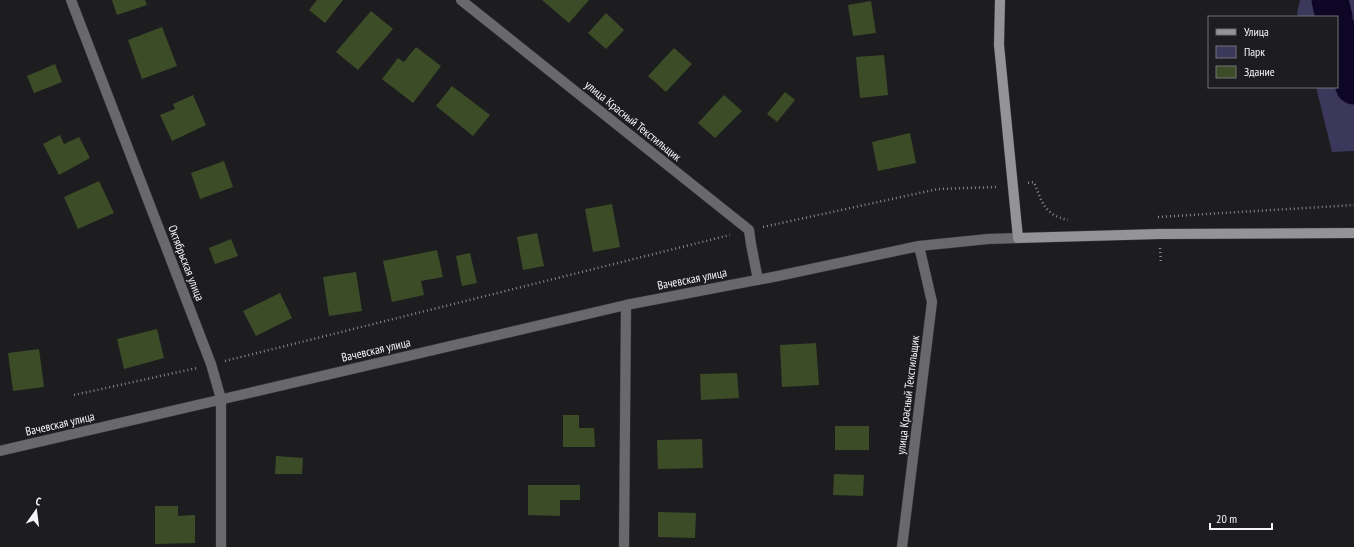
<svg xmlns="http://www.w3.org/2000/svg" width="1354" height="547" font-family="'PT Sans Narrow',sans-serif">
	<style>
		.green { fill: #3c385c }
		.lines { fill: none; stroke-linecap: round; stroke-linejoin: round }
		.river { stroke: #0d0624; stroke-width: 37 }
		.building { fill: #3c4c27 }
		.minor-casing { stroke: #37373a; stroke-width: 11 }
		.secondary-casing { stroke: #37373a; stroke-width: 11 }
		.path { stroke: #89898c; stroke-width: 2.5; stroke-dasharray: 1 3; stroke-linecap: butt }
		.minor { stroke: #69686a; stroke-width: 10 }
		.secondary { stroke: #949497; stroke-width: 10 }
		.labels { text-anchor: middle; stroke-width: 3; stroke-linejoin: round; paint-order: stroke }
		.street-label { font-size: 12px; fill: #f5f5f7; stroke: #1d1d20 }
	</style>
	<rect width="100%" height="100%" fill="#1d1d20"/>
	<path class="green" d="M1300,0H1354V151L1332,152L1316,87H1337V17H1298L1297,13Z"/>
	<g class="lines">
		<path class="river" d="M1330,0L1334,17
			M1337,29L1354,86"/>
	</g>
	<path class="building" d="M112,0H145L147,5L117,15Z
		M317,0H343L325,23L309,10Z
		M542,0H589L569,23Z
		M871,1L876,33L853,36L848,5Z
		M371,11L393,29L358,70L336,52Z
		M606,13L624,30L606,49L588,33Z
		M162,27L177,66L142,79L128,40Z
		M416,47L441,66L413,103L382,79L398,58L404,62Z
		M674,48L692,64L666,92L648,76Z
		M884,55L888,95L860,98L856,57Z
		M55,64L62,82L34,93L27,76Z
		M452,86L490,115L473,136L436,106Z
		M785,92L795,100L777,122L767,114Z
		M193,95L206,125L172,141L160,115L175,109L173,104Z
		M724,95L742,111L715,138L698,123Z
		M910,133L916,163L878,171L872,142Z
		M60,135L64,144L79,137L90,158L59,175L43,144Z
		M224,161L233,187L200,199L191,173Z
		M99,181L114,213L78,229L64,197Z
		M612,204L620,247L593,252L585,209Z
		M537,233L544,266L523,270L517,237Z
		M231,239L238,256L215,264L209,248Z
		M437,250L443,277L421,281L424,295L392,302L383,261Z
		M470,253L477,283L462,286L456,256Z
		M356,272L362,311L329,316L323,277Z
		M280,293L292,318L256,336L243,311Z
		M157,329L164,358L124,369L117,339Z
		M816,343L819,385L782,387L780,345Z
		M39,349L44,387L13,391L8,353Z
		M737,373L739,398L701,400L700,374Z
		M563,415H579V428H594L595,447H563Z
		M835,426H869V450H835Z
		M702,439L703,468L658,469L657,440Z
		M276,456L303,458L302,474H275Z
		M834,474L864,475L863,496L833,495Z
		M528,485H580V500H560V516L528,515Z
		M155,506H178V516L195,515V543L155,544Z
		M658,512L696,513L695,538L658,537Z"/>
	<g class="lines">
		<defs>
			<path id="minor" d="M71,0L211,364L221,399V547
				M461,0L749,230L751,244L758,280
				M0,451L626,305L778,276L919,246L988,239L1018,238
				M624,547L626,305
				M902,547L932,302L919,246"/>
			<path id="secondary" d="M1000,0L999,45L1018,238L1159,234L1354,233"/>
		</defs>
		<use href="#minor" class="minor-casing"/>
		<use href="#secondary" class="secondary-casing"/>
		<path class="path" d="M1028,183L1034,182C1042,202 1044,215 1068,220
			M1158,217L1354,205
			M763,227L938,189L997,187
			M1160,248L1161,264
			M225,361L730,235
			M74,395L197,368"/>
		<use href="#minor" class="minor"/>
		<use href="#secondary" class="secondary"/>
	</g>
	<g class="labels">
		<g class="street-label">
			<text transform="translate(633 121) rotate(39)" y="4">улица Красный Текстильщик</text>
			<text transform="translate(186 263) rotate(69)" y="4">Октябрьская улица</text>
			<text transform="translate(692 279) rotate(-11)" y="4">Вачевская улица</text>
			<text transform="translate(376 350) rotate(-13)" y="4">Вачевская улица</text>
			<text transform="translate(908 395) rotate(-83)" y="4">улица Красный Текстильщик</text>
			<text transform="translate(60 424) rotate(-13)" y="4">Вачевская улица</text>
		</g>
	</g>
	<rect x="1208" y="16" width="130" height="72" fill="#1d1d20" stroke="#737376"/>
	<rect x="1216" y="29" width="20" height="6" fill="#949497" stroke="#737376"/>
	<text x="1244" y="36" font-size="12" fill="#f5f5f7">Улица</text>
	<rect x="1216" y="46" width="20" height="12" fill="#3c385c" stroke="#737376"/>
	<text x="1244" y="56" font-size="12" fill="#f5f5f7">Парк</text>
	<rect x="1216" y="66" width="20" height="12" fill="#3c4c27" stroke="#737376"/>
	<text x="1244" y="76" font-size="12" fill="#f5f5f7">Здание</text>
	<g transform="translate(36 511) rotate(14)" stroke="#1d1d20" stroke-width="3" paint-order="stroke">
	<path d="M0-3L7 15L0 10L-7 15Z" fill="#f5f5f7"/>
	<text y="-6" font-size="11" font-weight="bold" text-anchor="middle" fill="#f5f5f7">С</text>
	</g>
	<path d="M1210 523v6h62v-6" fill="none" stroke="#f5f5f7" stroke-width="2"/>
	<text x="1216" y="523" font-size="12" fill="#f5f5f7" stroke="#1d1d20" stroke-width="3" paint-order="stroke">20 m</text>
</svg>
